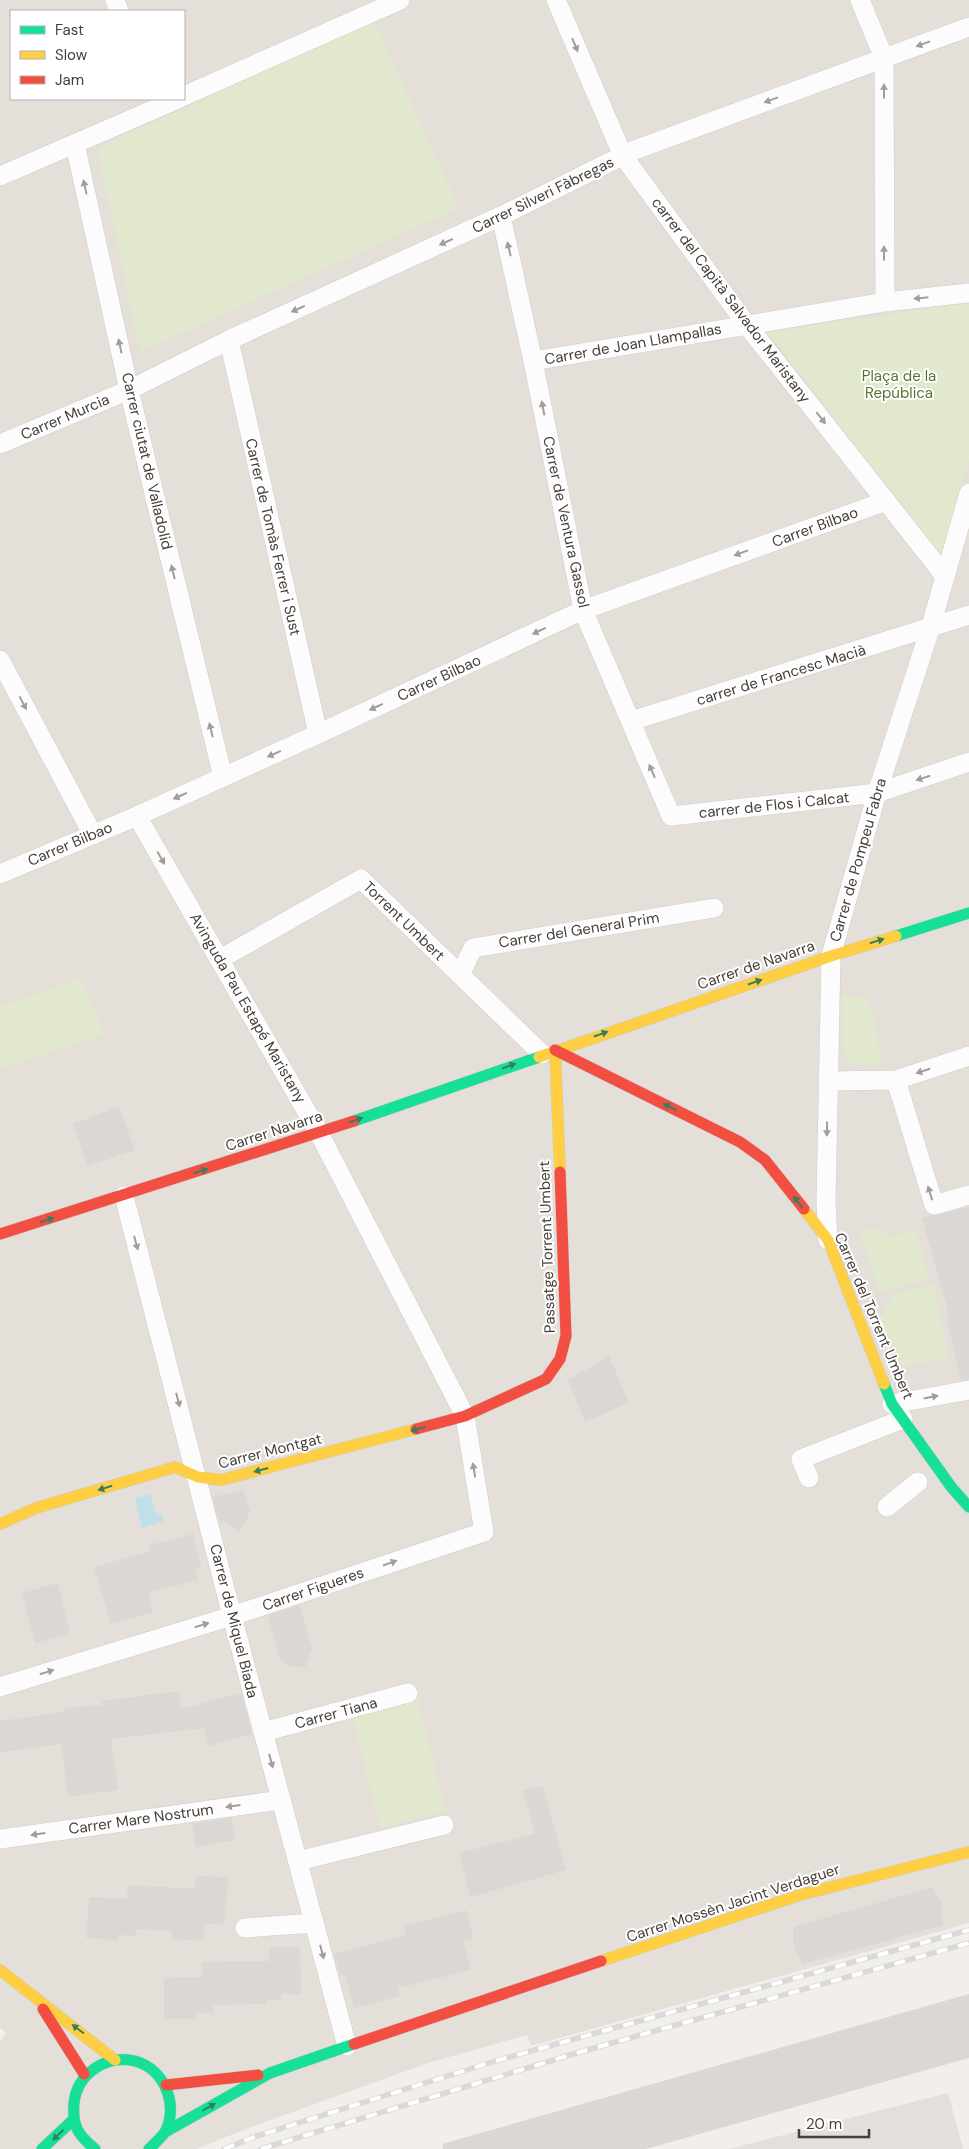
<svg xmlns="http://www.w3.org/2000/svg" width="969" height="2149" font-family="'DM Sans',sans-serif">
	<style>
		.residential { fill: #e5dfd9; fill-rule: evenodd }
		.green { fill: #e2e8cd }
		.parking { fill: #e2dfdc }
		.water { fill: #bfe0eb }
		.building { fill: #dad7d4 }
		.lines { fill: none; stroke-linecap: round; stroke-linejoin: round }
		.street-casing { stroke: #cfccc9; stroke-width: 20 }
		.fast-casing { stroke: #cfcac3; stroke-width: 12 }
		.slow-casing { stroke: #cfcac3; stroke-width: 12 }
		.jam-casing { stroke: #cfcac3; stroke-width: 12 }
		.street { stroke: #fdfcfc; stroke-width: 19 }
		.fast { stroke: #16e098; stroke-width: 11 }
		.slow { stroke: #ffcf43; stroke-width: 11 }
		.jam { stroke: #f24e42; stroke-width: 11 }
		.rail-casing { stroke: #d9d9d8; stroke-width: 5.5 }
		.rail { stroke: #fff; stroke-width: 4; stroke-dasharray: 11; stroke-linecap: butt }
		.oneway { fill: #a29d9a }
		.oneway2 { fill: #337f5e }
		.labels { text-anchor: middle; stroke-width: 4; stroke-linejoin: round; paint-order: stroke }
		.street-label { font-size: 15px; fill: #463e38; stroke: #fff }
		.park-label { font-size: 15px; fill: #54742f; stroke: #fff }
	</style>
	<rect width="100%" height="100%" fill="#f1eeeb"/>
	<path class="residential" d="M0,0H969V1923L531,2046L527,2035L428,2063L251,2127L196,2149H0V2042L6,2033L0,2028ZM11,11H184V99H11Z"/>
	<path class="green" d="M374,21L459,208L140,352L97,148Z
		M969,303V460L941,555L768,332Z
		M80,978L105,1034L0,1069V1007Z
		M843,996H867L876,1027L881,1066L849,1064L843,1048Z
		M874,1226L891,1237L916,1229L928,1279L879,1292L860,1235Z
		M934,1285L948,1358L894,1367L880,1317L894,1295Z
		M417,1696L446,1810L380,1828L351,1714Z"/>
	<path class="parking" d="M948,2093L963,2149H729Z"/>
	<path class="water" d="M150,1494L156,1513L162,1515L164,1521L142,1528L135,1498Z"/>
	<path class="building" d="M119,1107L135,1150L88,1166L73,1124Z
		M969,1207V1379L961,1380L946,1318H950L922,1218Z
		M609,1356L629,1403L585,1422L568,1380Z
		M243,1490L250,1512L240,1532L225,1522L220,1523L213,1497Z
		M193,1534L201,1566L195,1568L198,1580L148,1593L153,1612L111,1624L94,1567L151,1551L149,1545Z
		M58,1583L70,1634L35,1643L22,1593Z
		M299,1605L312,1648L305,1667H294L281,1662L268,1616Z
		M179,1691L181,1709L241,1693L252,1734L209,1746L204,1728L111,1739L118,1790L68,1797L61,1744L0,1752V1721L64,1712L63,1708L103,1705L102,1701Z
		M543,1786L566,1870L470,1897L459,1853L535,1834L523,1791Z
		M231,1818L235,1840L196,1847L192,1824Z
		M196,1875L228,1878L224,1925L204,1923L203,1941L171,1939L172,1931L136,1929L135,1936L118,1935V1940L86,1938L89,1897L127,1899L128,1885L195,1889Z
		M933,1887L941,1902L943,1925L803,1964L797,1954L793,1942V1927Z
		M466,1910L473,1938L463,1941L471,1970L398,1988L400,1996L354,2008L345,1974L340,1975L334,1954L406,1935L404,1926Z
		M269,1947H300L301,1994H281V2000H266V2004L213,2005V2013H196L197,2019H164V1978L202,1977V1962L269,1961Z
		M969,1994V2058L646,2149H443L442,2144Z"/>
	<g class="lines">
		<defs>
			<path id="street" d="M115,0L119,11
				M556,0L623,156L747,325L945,576
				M860,0L884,58L885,302
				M184,96L400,0
				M75,144L129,390L223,777
				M0,176L178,99
				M501,216L533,361L583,610L671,816L877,793L969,762
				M229,340L318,734
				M533,361L885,302L969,293
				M0,444L129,390L229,340L501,216L632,151L969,27
				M0,660L93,835
				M631,721L969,615
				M0,874L137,816L318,734L583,610L886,501
				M220,959L361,879L542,1054
				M460,975L473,948L714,908
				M896,1080L934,1205L969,1195
				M828,1081L896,1080L969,1056
				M124,1196L232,1616L347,2046
				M828,1240L826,1201L831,956L877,793L930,629L969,493
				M892,1404L969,1390
				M809,1478L801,1459L903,1419
				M887,1507L918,1482
				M0,1687L232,1616L484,1532L465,1416L319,1133L137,816
				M263,1732L408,1693
				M0,1839L281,1800
				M298,1861L444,1825
				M245,1928L314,1923"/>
			<path id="fast" d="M896,936L969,913
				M354,1121L539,1057
				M884,1384L892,1404L952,1488L969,1507
				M167,2131L270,2073L354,2044
				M42,2149L73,2120
				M95,2149C78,2135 72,2126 74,2103C77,2074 106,2054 135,2061C165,2069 179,2106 165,2132C161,2138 154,2144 149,2149"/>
			<path id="slow" d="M555,1050L560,1172
				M539,1057L831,956L896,936
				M804,1209L828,1240L884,1384
				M0,1524L36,1508L175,1467L198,1477L221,1480L416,1429
				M601,1961L800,1895L969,1852
				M0,1970L115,2060"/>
			<path id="jam" d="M555,1050L740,1142L765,1160L804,1209
				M0,1234L354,1121
				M416,1429L465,1416L546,1379L560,1359L566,1336L560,1172
				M43,2009L84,2074
				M354,2044L601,1961
				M166,2085L258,2075"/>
		</defs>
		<use href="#street" class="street-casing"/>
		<use href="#fast" class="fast-casing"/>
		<use href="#slow" class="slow-casing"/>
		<use href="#jam" class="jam-casing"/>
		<use href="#street" class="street"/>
		<use href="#fast" class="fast"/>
		<use href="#slow" class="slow"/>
		<use href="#jam" class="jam"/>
		<defs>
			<path id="rail" d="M224,2149L254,2137L495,2061L969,1930
				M261,2149L580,2052L969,1943"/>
		</defs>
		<use href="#rail" class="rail-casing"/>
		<use href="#rail" class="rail"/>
	</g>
	<defs><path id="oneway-solid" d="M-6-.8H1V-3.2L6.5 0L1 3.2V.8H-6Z" transform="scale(1.25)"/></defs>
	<g class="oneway">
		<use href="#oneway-solid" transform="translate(923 44) rotate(160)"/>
		<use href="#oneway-solid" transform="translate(575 45) rotate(67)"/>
		<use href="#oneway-solid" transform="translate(884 91) rotate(-90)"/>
		<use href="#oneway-solid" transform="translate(771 100) rotate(160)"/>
		<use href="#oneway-solid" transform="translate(85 187) rotate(-102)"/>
		<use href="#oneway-solid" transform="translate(446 242) rotate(156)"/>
		<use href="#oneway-solid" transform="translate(509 249) rotate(-103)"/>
		<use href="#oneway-solid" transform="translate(884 253) rotate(-90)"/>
		<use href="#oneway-solid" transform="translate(921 298) rotate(174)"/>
		<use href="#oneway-solid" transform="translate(298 309) rotate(156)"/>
		<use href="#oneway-solid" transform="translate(120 346) rotate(-102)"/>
		<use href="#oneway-solid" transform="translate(543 408) rotate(-101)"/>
		<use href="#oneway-solid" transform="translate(821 418) rotate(52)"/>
		<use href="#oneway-solid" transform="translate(741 553) rotate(160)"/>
		<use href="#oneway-solid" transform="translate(173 572) rotate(-104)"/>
		<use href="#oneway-solid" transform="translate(539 631) rotate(155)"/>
		<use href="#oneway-solid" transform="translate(23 703) rotate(62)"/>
		<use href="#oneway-solid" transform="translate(376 707) rotate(155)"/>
		<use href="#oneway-solid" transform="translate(211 730) rotate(-104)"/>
		<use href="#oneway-solid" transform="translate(274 754) rotate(156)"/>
		<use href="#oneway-solid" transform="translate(652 771) rotate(-113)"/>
		<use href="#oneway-solid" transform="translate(923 778) rotate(162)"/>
		<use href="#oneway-solid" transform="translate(180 796) rotate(156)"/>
		<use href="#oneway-solid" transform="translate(161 858) rotate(60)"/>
		<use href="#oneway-solid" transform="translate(923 1071) rotate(162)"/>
		<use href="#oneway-solid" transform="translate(827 1129) rotate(91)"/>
		<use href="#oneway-solid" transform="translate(930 1193) rotate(-107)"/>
		<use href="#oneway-solid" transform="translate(136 1243) rotate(75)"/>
		<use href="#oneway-solid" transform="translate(931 1397) rotate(-11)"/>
		<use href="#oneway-solid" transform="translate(178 1400) rotate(75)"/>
		<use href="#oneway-solid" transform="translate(474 1470) rotate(-99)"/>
		<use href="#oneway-solid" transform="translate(390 1563) rotate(-19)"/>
		<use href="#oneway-solid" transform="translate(202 1625) rotate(-17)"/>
		<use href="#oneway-solid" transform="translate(47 1672) rotate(-17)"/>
		<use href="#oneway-solid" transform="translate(271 1761) rotate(75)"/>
		<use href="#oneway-solid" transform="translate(233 1806) rotate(172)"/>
		<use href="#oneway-solid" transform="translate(38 1834) rotate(172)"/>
		<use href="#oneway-solid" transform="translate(322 1952) rotate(75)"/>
	</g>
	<g class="oneway2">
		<use href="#oneway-solid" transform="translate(877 941) rotate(-17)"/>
		<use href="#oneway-solid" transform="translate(755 982) rotate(-19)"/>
		<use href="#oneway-solid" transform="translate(601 1034) rotate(-19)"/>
		<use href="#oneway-solid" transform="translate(509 1066) rotate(-20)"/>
		<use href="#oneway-solid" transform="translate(670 1107) rotate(-154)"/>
		<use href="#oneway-solid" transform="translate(356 1120) rotate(-19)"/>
		<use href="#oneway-solid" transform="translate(201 1171) rotate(-18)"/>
		<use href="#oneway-solid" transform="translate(798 1202) rotate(-128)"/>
		<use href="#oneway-solid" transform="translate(47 1220) rotate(-17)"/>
		<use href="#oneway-solid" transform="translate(418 1429) rotate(165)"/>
		<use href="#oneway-solid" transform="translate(261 1470) rotate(165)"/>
		<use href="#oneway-solid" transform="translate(105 1488) rotate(163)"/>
		<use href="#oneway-solid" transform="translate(78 2029) rotate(-143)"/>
		<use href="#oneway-solid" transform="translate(209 2107) rotate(-29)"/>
		<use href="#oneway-solid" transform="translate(58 2135) rotate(136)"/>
	</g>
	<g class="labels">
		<g class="street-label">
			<text transform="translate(543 195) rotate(-26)" y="5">Carrer Silveri Fàbregas</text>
			<text transform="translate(731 300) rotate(53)" y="5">carrer del Capità Salvador Maristany</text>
			<text transform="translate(633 344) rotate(-10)" y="5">Carrer de Joan Llampallas</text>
			<text transform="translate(65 417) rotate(-23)" y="5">Carrer Murcia</text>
			<text transform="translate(147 461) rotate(77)" y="5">Carrer ciutat de Valladolid</text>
			<text transform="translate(566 522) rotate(78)" y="5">Carrer de Ventura Gassol</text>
			<text transform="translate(815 527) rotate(-20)" y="5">Carrer Bilbao</text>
			<text transform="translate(273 537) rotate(77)" y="5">Carrer de Tomàs Ferrer i Sust</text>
			<text transform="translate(781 675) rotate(-17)" y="5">carrer de Francesc Macià</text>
			<text transform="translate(439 678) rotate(-25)" y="5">Carrer Bilbao</text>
			<text transform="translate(774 805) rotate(-6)" y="5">carrer de Flos i Calcat</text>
			<text transform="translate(70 844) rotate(-23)" y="5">Carrer Bilbao</text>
			<text transform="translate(858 860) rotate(-74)" y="5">Carrer de Pompeu Fabra</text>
			<text transform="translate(404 921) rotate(44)" y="5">Torrent Umbert</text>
			<text transform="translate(579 930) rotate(-9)" y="5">Carrer del General Prim</text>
			<text transform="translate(756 965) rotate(-19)" y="5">Carrer de Navarra</text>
			<text transform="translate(248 1008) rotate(60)" y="5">Avinguda Pau Estapé Maristany</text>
			<text transform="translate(274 1131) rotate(-18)" y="5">Carrer Navarra</text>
			<text transform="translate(547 1247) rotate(-92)" y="5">Passatge Torrent Umbert</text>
			<text transform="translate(874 1316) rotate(67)" y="5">Carrer del Torrent Umbert</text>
			<text transform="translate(270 1451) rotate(-14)" y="5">Carrer Montgat</text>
			<text transform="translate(313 1589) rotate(-19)" y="5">Carrer Figueres</text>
			<text transform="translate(234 1621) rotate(76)" y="5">Carrer de Miquel Biada</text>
			<text transform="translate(336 1713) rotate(-15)" y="5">Carrer Tiana</text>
			<text transform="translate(141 1819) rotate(-8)" y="5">Carrer Mare Nostrum</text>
			<text transform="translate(733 1903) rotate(-18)" y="5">Carrer Mossèn Jacint Verdaguer</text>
		</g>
		<g class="park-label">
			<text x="899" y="381">Plaça de la<tspan x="899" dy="17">República</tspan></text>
		</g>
	</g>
	<rect x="10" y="10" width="175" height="90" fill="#ffffff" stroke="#b5b2af"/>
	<rect x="20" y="26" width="25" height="8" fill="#16e098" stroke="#b5b2af"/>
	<text x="55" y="35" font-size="15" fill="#463e38">Fast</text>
	<rect x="20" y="51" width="25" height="8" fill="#ffcf43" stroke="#b5b2af"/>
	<text x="55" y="60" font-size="15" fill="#463e38">Slow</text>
	<rect x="20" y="76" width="25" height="8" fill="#f24e42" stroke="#b5b2af"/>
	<text x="55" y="85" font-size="15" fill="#463e38">Jam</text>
	<path d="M799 2129v8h70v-8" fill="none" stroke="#463e38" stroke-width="2.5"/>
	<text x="806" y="2129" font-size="15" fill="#463e38" stroke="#ffffff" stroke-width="4" paint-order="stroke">20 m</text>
</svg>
